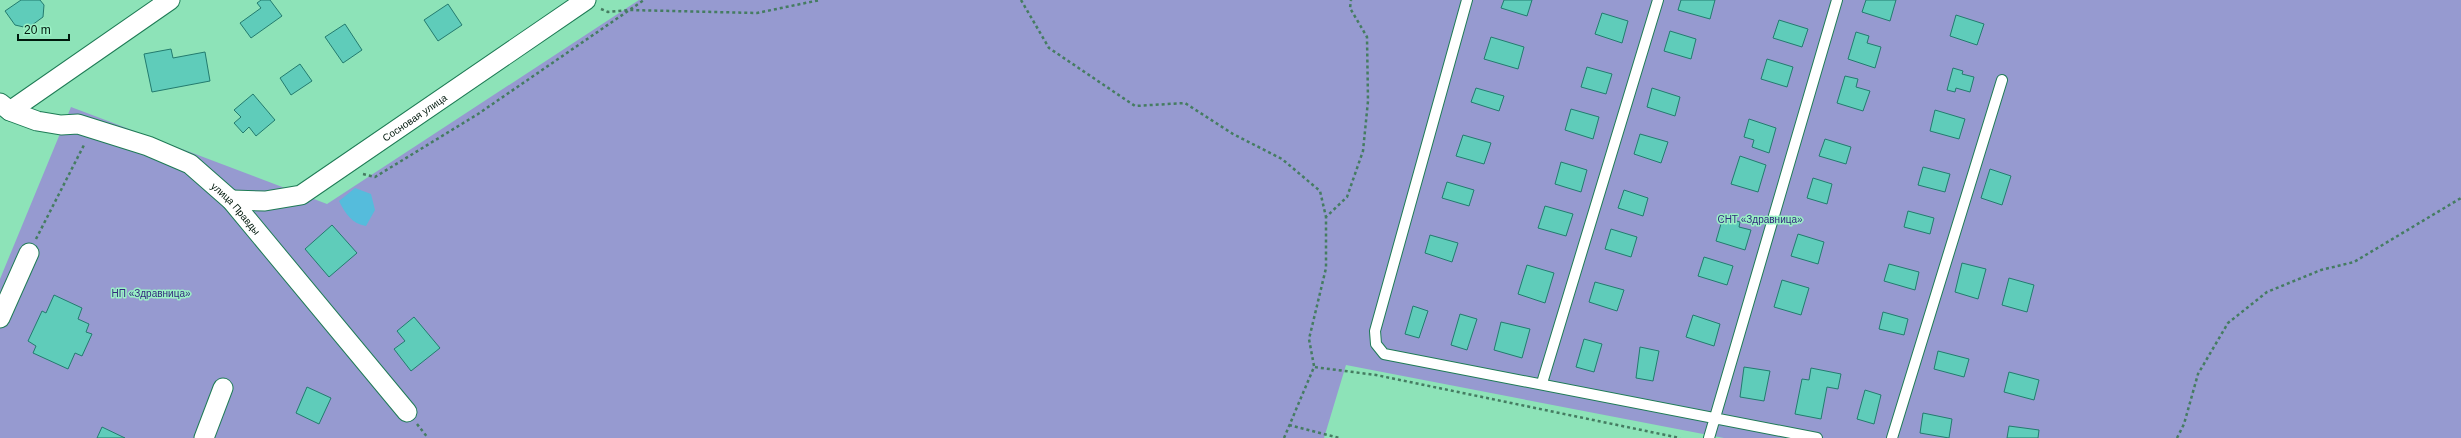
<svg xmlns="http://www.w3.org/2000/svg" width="2461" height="438" font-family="Arial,sans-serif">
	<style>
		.green { fill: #969ad0 }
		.water { fill: #55bcdc }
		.building { fill: #5fccba; stroke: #237b6e }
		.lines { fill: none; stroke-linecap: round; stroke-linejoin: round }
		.service-casing { stroke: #1e7b55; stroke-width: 12 }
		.minor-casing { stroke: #1e7b55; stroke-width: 21 }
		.path { stroke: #457c61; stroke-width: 2.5; stroke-dasharray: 3 3; stroke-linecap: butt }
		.service { stroke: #fff; stroke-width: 10 }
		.minor { stroke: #fff; stroke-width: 19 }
		.labels { text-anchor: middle; stroke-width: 3; stroke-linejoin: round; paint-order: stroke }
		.street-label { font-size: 10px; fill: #00190d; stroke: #9af1c5 }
		.park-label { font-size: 10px; fill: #322a7d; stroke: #9af1c5 }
	</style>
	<rect width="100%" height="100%" fill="#8de3b8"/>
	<path class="green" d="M639,0H2461V438H1724L1346,365L1324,438H0V279L71,107L327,204Z"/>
	<path class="water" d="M355,188L371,194L375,210L366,226C352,224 345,213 339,201Z"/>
	<path class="building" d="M21,0H40L44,5L43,17L28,28L15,25L5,11Z
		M261,0H270L282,16L251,38L240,23L261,8L257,3Z
		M1504,0H1532L1527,16L1501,8Z
		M1681,0H1715L1710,19L1678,10Z
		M1866,0H1896L1890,21L1862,12Z
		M448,4L462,25L438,41L424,20Z
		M1602,13L1628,21L1622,43L1595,34Z
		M1956,15L1984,24L1977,45L1950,36Z
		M1779,20L1808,29L1802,47L1773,38Z
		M345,24L362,50L343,63L325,37Z
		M1670,31L1696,39L1691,59L1664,51Z
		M1856,32L1869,36L1867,43L1881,47L1875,68L1848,59Z
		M1491,37L1524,47L1518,69L1484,59Z
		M171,49L173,58L205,52L210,81L152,92L144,54Z
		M1767,59L1793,67L1787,87L1761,79Z
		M300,64L312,81L291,95L280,78Z
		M1587,67L1612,74L1606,94L1581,87Z
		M1953,68L1963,71L1962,74L1974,77L1970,92L1956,88L1955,92L1947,90Z
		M1845,76L1858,79L1856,87L1870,91L1863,111L1837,103Z
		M1476,88L1504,96L1499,111L1471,102Z
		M1652,88L1680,97L1675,116L1647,107Z
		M253,94L275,120L256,136L249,127L243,133L234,123L241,117L234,110Z
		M1571,109L1599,117L1593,139L1565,130Z
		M1935,110L1965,119L1959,139L1930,131Z
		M1749,119L1776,128L1769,153L1752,147L1754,140L1744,137Z
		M1640,134L1668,142L1661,163L1634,154Z
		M1463,135L1491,143L1484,164L1456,156Z
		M1825,139L1851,147L1846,164L1819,156Z
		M1740,156L1766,165L1758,192L1731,184Z
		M1561,162L1587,170L1581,192L1555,184Z
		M1923,167L1950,174L1945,192L1918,185Z
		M1990,169L2011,176L2002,205L1981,198Z
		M1813,178L1832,184L1827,204L1807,198Z
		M1447,182L1474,190L1469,206L1442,198Z
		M1624,190L1648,198L1643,216L1618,208Z
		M1545,206L1573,214L1566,236L1538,228Z
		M1908,211L1934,218L1930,234L1904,227Z
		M1723,217L1740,222L1739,227L1751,230L1745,250L1716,241Z
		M332,225L357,253L329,277L305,249Z
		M1611,229L1637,237L1631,257L1605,249Z
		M1798,234L1824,242L1818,264L1791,256Z
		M1430,235L1458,243L1452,262L1425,253Z
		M1704,257L1733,266L1727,285L1698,276Z
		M1962,263L1986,269L1978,299L1955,292Z
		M1889,264L1919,272L1915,290L1884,281Z
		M1527,265L1554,273L1545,303L1518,294Z
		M2009,278L2034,285L2027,312L2002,305Z
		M1782,280L1809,288L1801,315L1774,307Z
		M1595,282L1624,290L1617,311L1589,302Z
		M54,295L82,308L78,319L89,324L86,332L92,334L82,356L75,353L68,369L33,353L36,346L28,341L42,311L46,313Z
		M1413,306L1428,311L1419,338L1405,334Z
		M1883,312L1908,319L1904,335L1879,329Z
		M1460,314L1477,319L1467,350L1451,345Z
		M1693,315L1720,324L1714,346L1686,337Z
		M414,317L440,348L411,371L394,349L405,341L397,331Z
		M1501,322L1530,329L1522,358L1494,350Z
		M1584,339L1602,344L1594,372L1576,367Z
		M1640,347L1659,351L1653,381L1636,378Z
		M1938,351L1969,359L1964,377L1934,369Z
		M1744,367L1770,371L1764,401L1740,397Z
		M1811,368L1841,374L1838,389L1827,387L1821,419L1795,414L1802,379L1809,380Z
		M2009,372L2039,380L2034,400L2004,392Z
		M307,387L331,398L319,424L296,413Z
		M1865,390L1881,395L1874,424L1857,419Z
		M1923,413L1952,419L1949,438L1920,433Z
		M2009,426L2039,430L2038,438H2007Z
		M102,427L125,438H97Z"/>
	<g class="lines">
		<defs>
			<path id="service" d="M1467,0L1375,331L1376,344L1384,354L1817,438
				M1542,383L1658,0
				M1709,438L1837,0
				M1892,438L2002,80"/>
			<g id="minor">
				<path id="s1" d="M0,103L10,111L37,121L61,125L78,124L148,146L190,164L231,200L407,412"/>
				<path d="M10,111L170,0"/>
				<path id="s2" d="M231,200L265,201L301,195L586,0"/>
				<path d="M0,318L29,253"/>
				<path d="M204,438L223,388"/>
			</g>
		</defs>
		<use href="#service" class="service-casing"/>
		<use href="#minor" class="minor-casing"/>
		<path class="path" d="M1021,0L1049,48L1135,106L1185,103L1233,134L1282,159L1320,191L1326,217
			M601,9L608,12L629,10L757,13L820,0
			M363,174L375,177L478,114L644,0
			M36,239L85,143
			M1314,366L1309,339L1326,268V217L1347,197L1363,151L1368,101L1367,37L1350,8L1351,0
			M417,424L428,438
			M1289,425L1339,438
			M1284,438L1314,367L1376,375L1680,438
			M2177,438L2184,424L2198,374L2228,323L2267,292L2321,270L2354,262L2461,198"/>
		<use href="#service" class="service"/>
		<use href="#minor" class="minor"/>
	</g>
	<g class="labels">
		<g class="street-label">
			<text dy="4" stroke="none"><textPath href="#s2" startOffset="208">Сосновая улица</textPath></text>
			<text dy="4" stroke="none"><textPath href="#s1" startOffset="266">улица Правды</textPath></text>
		</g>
		<g class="park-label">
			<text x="1760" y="223">СНТ «Здравница»</text>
			<text x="151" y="297">НП «Здравница»</text>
		</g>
	</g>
	<path d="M18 34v6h51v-6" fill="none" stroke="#00190d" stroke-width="2"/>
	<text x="24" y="34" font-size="12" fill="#00190d" stroke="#9af1c5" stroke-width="3" paint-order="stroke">20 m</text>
</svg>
